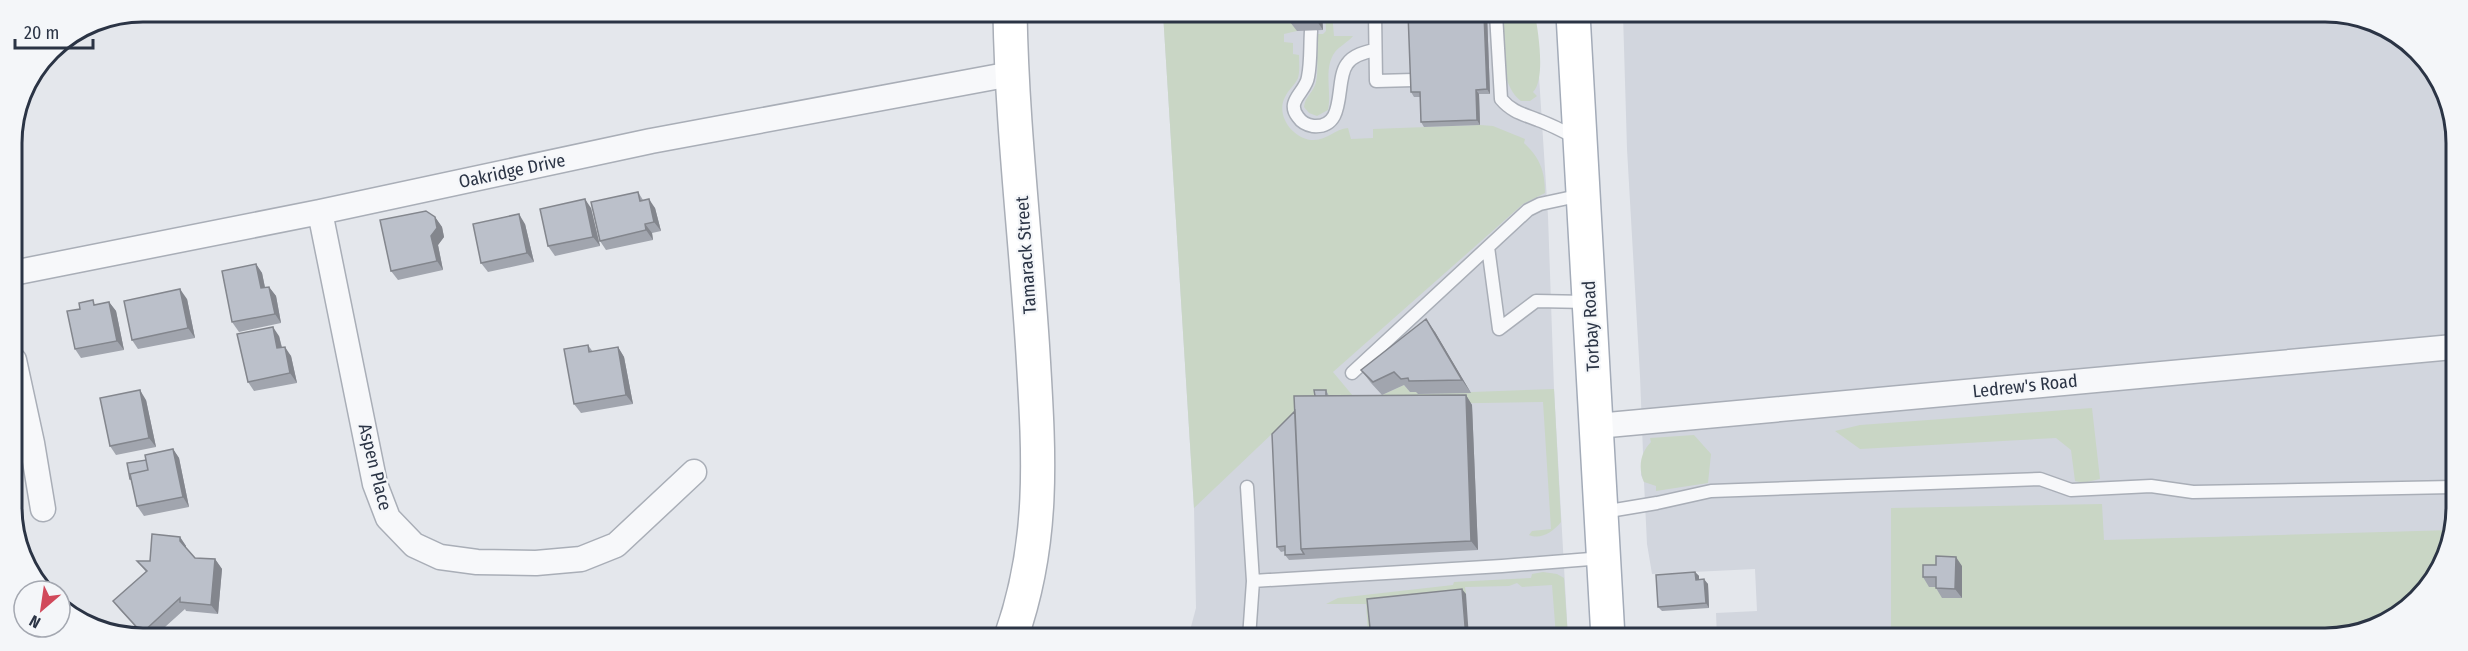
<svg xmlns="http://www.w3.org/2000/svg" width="2468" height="651" font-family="'Fira Sans Condensed',sans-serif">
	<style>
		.built { fill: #d2d6de }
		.green { fill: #c9d6c5 }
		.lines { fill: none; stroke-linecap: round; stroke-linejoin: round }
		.lane-casing { stroke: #a9aeb7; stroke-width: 15 }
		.street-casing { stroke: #a9aeb7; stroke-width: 27 }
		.secondary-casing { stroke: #a9aeb7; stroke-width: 36 }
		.primary-casing { stroke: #a3abb8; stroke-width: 36 }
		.lane { stroke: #f7f8fa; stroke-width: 12 }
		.street { stroke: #f7f8fa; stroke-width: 24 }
		.secondary { stroke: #fff; stroke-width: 33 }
		.primary { stroke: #fff; stroke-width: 33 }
		.wall { fill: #a1a5ae }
		.shaded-wall { fill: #83868d }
		.building { fill: #bbc0ca; stroke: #83868d; stroke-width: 1.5 }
		.labels { text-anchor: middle; stroke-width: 4.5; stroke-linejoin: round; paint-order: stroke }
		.street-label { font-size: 18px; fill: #2b3445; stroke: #f4f6f9 }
		.rim { fill: none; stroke: #2b3445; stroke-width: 3 }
	</style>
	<rect width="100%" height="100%" fill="#e4e7ec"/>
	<path class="built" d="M1163,13L1535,14L1548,216L1554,389L1568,638H1188L1196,608L1194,508Z
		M1623,14L2350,15L2418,51L2448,108L2450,200H2454L2453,533L2411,607L2333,639L1717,638L1716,613L1757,611L1755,569L1652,574L1647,544L1644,482L1641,475L1643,453L1640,376L1627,149Z"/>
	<path class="green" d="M1163,13H1296L1297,31L1284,34V42L1293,43V54L1299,55C1299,62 1300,71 1298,78C1295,85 1288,90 1285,97C1275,116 1294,140 1314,140C1327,140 1335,129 1348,128L1351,139L1373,138V129L1480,125L1493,126L1525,139L1524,143C1540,158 1545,171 1545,193L1523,204L1333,372L1353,396L1382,395L1404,385L1410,392H1417L1419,394L1554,389L1561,522C1553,532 1541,540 1529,535L1532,531L1551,529L1543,402L1301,406L1194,508Z
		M1325,13H1332L1334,36H1353C1348,42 1340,46 1335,52C1323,68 1332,92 1328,110L1317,116L1309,113L1304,107C1305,96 1314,92 1316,82C1319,67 1316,50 1316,34H1323L1326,31Z
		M1502,14H1535C1538,31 1546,79 1533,92L1537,96L1530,101H1521C1498,83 1503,41 1502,14Z
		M2448,108L2454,118V200H2450Z
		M2092,408L2100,479L2083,483L2075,481L2071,450L2056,438L1860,449L1835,431L1860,425Z
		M1694,435L1711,454L1708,483L1656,491V486L1644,482C1638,468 1640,453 1651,442L1650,438Z
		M2102,504L2104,540L2453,530V533L2411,607L2333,639L1891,638V508Z
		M1543,572L1557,574L1564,578L1568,638H1535L1556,636L1552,585L1522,587L1517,583L1509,586L1465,587L1466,594L1373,632H1368L1366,604H1326L1338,598L1453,585L1454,582L1531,578L1532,574Z"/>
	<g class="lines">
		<defs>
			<path id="lane" d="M1375,13L1376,81L1414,80
				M1496,14L1501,99C1512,112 1523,114 1538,120C1552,125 1565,132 1578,139
				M1311,31C1310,46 1311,62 1308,77C1306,92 1285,101 1298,117C1302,123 1307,125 1313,126C1348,129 1334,81 1347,64C1353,55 1365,52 1375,50
				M1488,247L1499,329L1536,301L1588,302
				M1352,373L1528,210L1540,204L1582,195
				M1247,487L1253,581L1502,566L1603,558
				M1603,512L1657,503L1711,491L2040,479L2071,490L2151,486L2193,492L2453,487
				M1249,638L1253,581"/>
			<path id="street" d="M320,212L375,484L388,518L414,545L440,557L477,562L536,563L581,559L616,545L694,472
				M13,273L320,212L651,141L1011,74
				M14,360L32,443L43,509
				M1597,426L2453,347"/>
			<path id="secondary" d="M1010,13C1012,127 1026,240 1033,354C1039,454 1045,541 1011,637"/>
			<path id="primary" d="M1573,14L1608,638"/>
		</defs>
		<use href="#lane" class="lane-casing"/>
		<use href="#street" class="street-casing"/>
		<use href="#secondary" class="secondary-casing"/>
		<use href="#primary" class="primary-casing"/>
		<use href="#lane" class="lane"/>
		<use href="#street" class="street"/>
		<use href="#secondary" class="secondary"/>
		<use href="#primary" class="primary"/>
	</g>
	<path class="wall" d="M1290,13H1322L1323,30L1297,31L1290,22Z
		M1408,13L1487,14L1490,94H1479L1480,125L1424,127L1421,122L1420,97H1414L1411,92Z
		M638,192L643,200L655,208L661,231L652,233L653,240L606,250L600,241Z
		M591,208L600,246L555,256L548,246Z
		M435,217L442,227L444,237L438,245L443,270L398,280L391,271Z
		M525,224L534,262L488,272L481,263Z
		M256,264L262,273L265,287H269L276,296L281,323L239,332L232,322Z
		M187,299L195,338L138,349L132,340Z
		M109,302L116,311L124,350L81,358L75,349L80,309Z
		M1435,332L1471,393L1418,394L1416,392H1410L1404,385L1382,395L1371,383L1361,370Z
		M279,336L282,347L291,356L297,383L254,391L248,382Z
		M588,345L593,352L618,347L624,357L633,404L581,413L574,404Z
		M1326,390L1329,396L1466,395L1472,405L1478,550L1289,560L1285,555V551L1281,552L1277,547L1315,396Z
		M146,400L156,447L116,455L110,446Z
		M173,449L179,458L189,507L144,516L137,506L132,482L130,479L146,460Z
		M180,537L186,546V548L195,558L215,559L222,569L218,614L186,611L185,609L155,636H144L120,610L113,601L146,572L137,561H150Z
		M1936,565L1962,566V598H1942L1936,588V587H1929L1923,577Z
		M1695,572L1699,576V579L1708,584L1709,608L1662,611L1658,607Z"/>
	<path class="shaded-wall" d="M1316,13H1322L1323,30L1317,21Z
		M1484,14H1487L1490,94L1487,89Z
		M1476,90L1479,94L1480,125L1477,120Z
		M585,199L591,208L600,246L593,237Z
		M649,199L655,208L661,231L654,222Z
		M519,214L525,224L534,262L527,253Z
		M435,217L442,227L444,237L438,245L443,270L437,261L431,236Z
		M645,224L652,233L653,240L646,230Z
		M256,264L262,273L267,298L261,288Z
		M269,287L276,296L281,323L275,314Z
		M180,289L187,299L195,338L188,328Z
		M109,302L116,311L124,350L117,341Z
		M1426,319L1435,332L1471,393L1462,380Z
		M273,327L279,336L284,358L277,348Z
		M285,347L291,356L297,383L290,373Z
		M618,347L624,357L633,404L626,395Z
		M140,390L146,400L156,447L149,438Z
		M1466,395L1472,405L1478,550L1471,541Z
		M173,449L179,458L189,507L183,497Z
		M180,537L186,546V550L180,541Z
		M1956,557L1962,566V598L1955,589Z
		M215,559L222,569L218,614L211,605Z
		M1695,572L1699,576V585L1696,580Z
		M1704,579L1708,584L1709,608L1706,603Z
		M1462,589L1466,594L1469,638H1466Z"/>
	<path class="building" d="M1290,13H1316L1317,21L1290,22Z
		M1408,13L1484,14L1487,89L1476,90L1477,120L1421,122L1420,92H1411Z
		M638,192L640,201L649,199L654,222L645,224L646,230L600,241L591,202Z
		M585,199L593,237L548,246L540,209Z
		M426,211L435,217L437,228L431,236L437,261L391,271L380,220Z
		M519,214L527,253L481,263L473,224Z
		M256,264L261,288L269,287L275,314L232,322L222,271Z
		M180,289L188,328L132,340L124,301Z
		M93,300L94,305L109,302L117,341L75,349L67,311L80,309L79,303Z
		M1426,319L1462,380L1409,381L1408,378L1401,379L1394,372L1373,382L1361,370Z
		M273,327L277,348L285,347L290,373L248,382L237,334Z
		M588,345L589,352L618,347L626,395L574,404L564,349Z
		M140,390L149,438L110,446L100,398Z
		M1314,390H1326V396H1315Z
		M1466,395L1471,541L1301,549L1294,396Z
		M1295,411L1301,549L1304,554L1285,555V546L1277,547L1272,434Z
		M173,449L183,497L137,506L130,474L148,470L145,455Z
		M146,460L148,470L130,474L131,479H130L127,463Z
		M152,534L180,537V541L195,558L215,559L211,605L180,602V598L142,633L113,601L147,571L137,561H150Z
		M1936,556L1956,557L1955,589L1936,588V577H1923V565H1936Z
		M1695,572L1696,580L1704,579L1706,603L1658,607L1656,575Z
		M1462,589L1466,638H1371L1367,599Z"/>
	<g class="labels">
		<g class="street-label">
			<text transform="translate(512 171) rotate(-12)" y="6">Oakridge Drive</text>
			<text transform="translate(1026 255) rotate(-94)" y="6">Tamarack Street</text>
			<text transform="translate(1591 326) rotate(-93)" y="6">Torbay Road</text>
			<text transform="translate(2025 386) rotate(-6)" y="6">Ledrew's Road</text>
			<text transform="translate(375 467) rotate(76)" y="6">Aspen Place</text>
		</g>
	</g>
	<path d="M0 0H2468V651H0ZM143 22H2325A121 121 0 0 1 2446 143V507A121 121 0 0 1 2325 628H143A121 121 0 0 1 22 507V143A121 121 0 0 1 143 22Z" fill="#f4f6f9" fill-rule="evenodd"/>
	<path class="rim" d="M143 22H2325A121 121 0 0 1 2446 143V507A121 121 0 0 1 2325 628H143A121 121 0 0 1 22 507V143A121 121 0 0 1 143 22Z"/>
	<g transform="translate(42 609) rotate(209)"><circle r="28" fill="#f4f6f9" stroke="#a4a8b1" stroke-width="1.5"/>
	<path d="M0-4.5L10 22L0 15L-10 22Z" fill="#d1495b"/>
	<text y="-9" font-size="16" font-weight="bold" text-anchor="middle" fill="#2b3445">N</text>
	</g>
	<path d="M15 39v9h78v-9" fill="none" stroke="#2b3445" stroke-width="3"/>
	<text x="24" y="39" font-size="18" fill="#2b3445" stroke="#f4f6f9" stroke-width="4.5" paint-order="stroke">20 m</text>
</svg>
